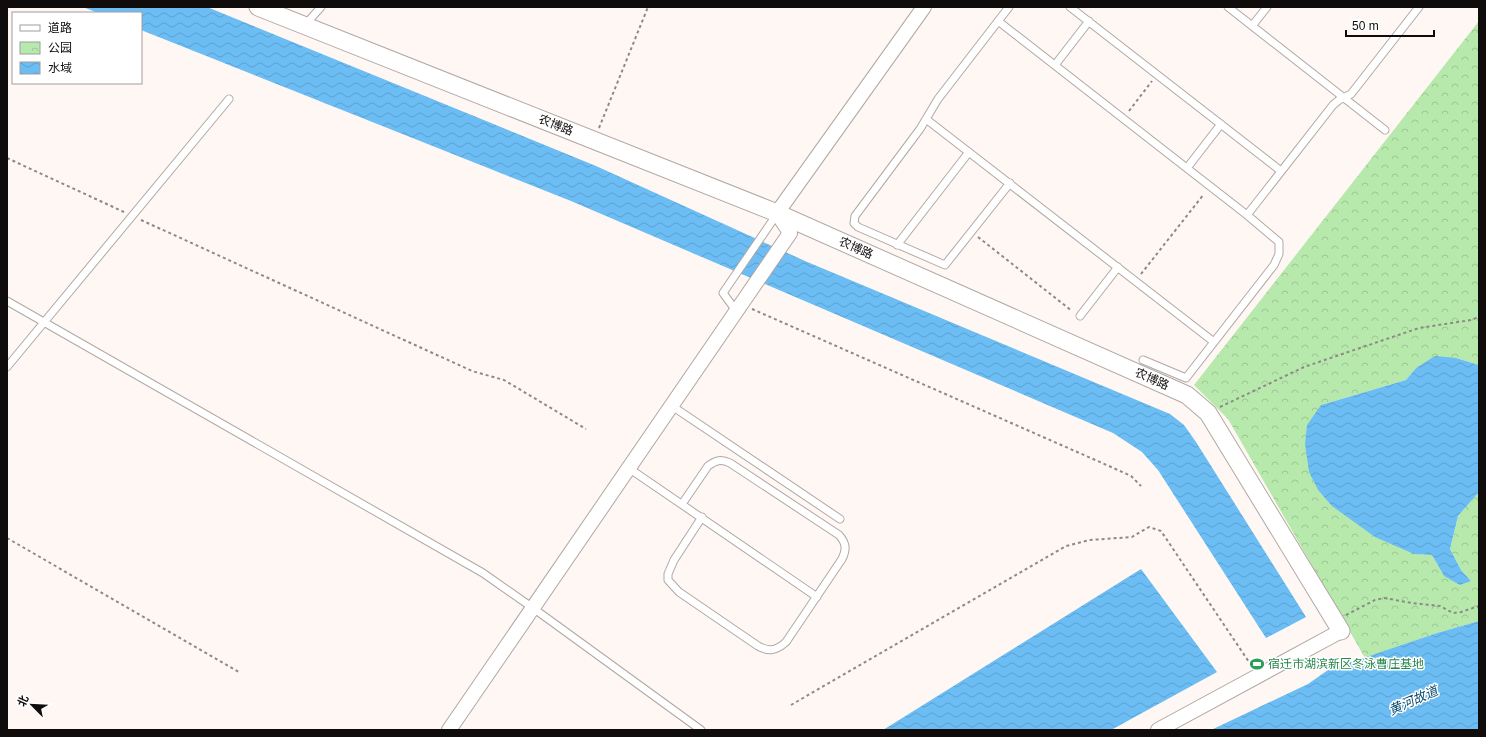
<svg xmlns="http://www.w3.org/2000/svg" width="1486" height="737" font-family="Arial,'Noto Sans SC',sans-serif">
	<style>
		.park { fill: url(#park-crowns) }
		.water { fill: url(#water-waves) }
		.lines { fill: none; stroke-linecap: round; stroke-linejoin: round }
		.service-casing { stroke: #b1a8a4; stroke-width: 9 }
		.minor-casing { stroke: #b1a8a4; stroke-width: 16 }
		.tertiary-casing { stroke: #b1a8a4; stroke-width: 19 }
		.path { stroke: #8e8987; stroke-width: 2; stroke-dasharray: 3 3; stroke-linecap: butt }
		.service { stroke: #fff; stroke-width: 7 }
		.minor { stroke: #fff; stroke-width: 14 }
		.tertiary { stroke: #fff; stroke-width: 17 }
		.labels { text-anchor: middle; stroke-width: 3; stroke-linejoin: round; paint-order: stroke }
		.street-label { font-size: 12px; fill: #0f0c0b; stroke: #fff }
		.leisure-label { font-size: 12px; fill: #27864d; stroke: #fff; text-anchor: start }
		.water-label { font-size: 13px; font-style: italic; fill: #084b6e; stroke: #fff }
	</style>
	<defs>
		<pattern id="park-crowns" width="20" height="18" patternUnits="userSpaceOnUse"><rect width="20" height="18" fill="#b7e9ac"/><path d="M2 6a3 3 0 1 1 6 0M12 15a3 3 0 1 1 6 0" fill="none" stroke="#9cc793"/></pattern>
		<pattern id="water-waves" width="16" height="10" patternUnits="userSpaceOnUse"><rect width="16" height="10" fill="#6bbdf4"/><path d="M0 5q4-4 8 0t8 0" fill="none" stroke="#5ca1d0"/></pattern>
	</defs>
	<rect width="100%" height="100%" fill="#fff7f4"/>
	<path class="park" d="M1479,21V365L1456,358L1416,368L1406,380L1321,405L1414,554L1432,555L1444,576L1471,581L1461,570L1450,549L1458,516L1479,492V621L1437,633L1365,658L1228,419L1194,385Z"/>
	<path class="water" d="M83,7H207L596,166L805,261L1170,414L1184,425L1196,442L1306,617L1266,638L1158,470L1142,452L1113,433L571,201L141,30V13H98Z
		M1435,356L1456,358L1479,365V492L1458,516L1450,549L1461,570L1471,581L1460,585L1444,576L1432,555L1414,554L1375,537L1332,506L1318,490L1309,472L1305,444L1307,425L1321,405L1406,380L1416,368Z
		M1141,569L1217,672L1111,730H883Z
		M1479,621V730H1211L1308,684L1328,670L1437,633Z"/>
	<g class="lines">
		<defs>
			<path id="service" d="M1009,7L938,99L920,129L855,216L854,223L858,227L945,265L1010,183
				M1070,7L1281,171
				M1228,7L1385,130
				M998,21L1247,215L1279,242V254L1274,265L1186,378L1143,360
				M305,25L321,7
				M1252,26L1267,7
				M1055,65L1089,21
				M926,119L1214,342
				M1187,168L1221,124
				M1247,215L1333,105L1339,100L1351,94L1419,7
				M897,245L969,152
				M7,301L483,573L533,608L701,730
				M737,312L723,293L777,214
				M1080,316L1118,267
				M7,367L229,99
				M672,406L840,519
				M630,469L817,597
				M682,504L708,466C716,460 721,459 730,463L839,535C846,543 847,549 842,559L786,642C776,651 769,652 758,646L679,592L668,580V574L674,560L702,517"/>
			<path id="minor" d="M449,730L790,233L777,213L924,7
				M1158,730L1341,631"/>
			<path id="tertiary" d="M258,7L777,213L1187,395L1208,413L1341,631"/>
		</defs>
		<use href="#service" class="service-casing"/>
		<use href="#minor" class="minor-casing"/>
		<use href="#tertiary" class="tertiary-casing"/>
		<path class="path" d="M1129,111L1152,81
			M599,128L648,7
			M7,158L124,212
			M141,220L472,371L504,380L586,429
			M978,237L1072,311
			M1141,274L1204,194
			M752,309L1109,466L1131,476L1141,486
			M1220,407L1304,367L1419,328L1471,320L1479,317
			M7,538L239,672
			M1346,615L1375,600L1384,598L1412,603L1440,606L1453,613L1461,612L1479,606
			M791,705L1066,546L1090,540L1132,537L1149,527L1161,531L1251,665"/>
		<use href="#service" class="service"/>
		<use href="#minor" class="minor"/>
		<use href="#tertiary" class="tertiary"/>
	</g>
	<defs>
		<symbol id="stadium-bare" viewBox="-9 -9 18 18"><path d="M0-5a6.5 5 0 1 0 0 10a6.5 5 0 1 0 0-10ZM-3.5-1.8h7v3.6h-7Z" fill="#2e9e5b" stroke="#fff" stroke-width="2.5" paint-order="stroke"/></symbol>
	</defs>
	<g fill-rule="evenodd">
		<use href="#stadium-bare" x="1247" y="654" width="20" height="20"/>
	</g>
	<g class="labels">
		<g class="street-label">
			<text transform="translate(556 125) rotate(22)" y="4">农博路</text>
			<text transform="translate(856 248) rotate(24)" y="4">农博路</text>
			<text transform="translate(1152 379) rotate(24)" y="4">农博路</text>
		</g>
		<g class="leisure-label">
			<text x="1268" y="668">宿迁市湖滨新区冬泳曹庄基地</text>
		</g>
		<g class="water-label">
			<text transform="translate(1413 700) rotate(-24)" y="5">黄河故道</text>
		</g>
	</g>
	<rect width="1486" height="737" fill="none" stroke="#0f0c0b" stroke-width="16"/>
	<rect x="12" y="12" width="130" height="72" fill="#ffffff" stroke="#9f9e9d"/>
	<rect x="20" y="25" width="20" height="6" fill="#ffffff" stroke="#9f9e9d"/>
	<text x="48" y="32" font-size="12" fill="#0f0c0b">道路</text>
	<rect x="20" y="42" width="20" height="12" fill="url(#park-crowns)" stroke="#9f9e9d"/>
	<text x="48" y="52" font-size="12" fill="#0f0c0b">公园</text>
	<rect x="20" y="62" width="20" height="12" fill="url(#water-waves)" stroke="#9f9e9d"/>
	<text x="48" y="72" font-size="12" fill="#0f0c0b">水域</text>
	<g transform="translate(32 705) rotate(294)" stroke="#ffffff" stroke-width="3" paint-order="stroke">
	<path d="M0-3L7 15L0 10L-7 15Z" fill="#0f0c0b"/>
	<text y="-6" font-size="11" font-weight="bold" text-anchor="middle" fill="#0f0c0b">北</text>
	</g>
	<path d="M1346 30v6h88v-6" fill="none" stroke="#0f0c0b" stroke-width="2"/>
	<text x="1352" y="30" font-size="12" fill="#0f0c0b" stroke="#ffffff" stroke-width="3" paint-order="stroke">50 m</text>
</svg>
